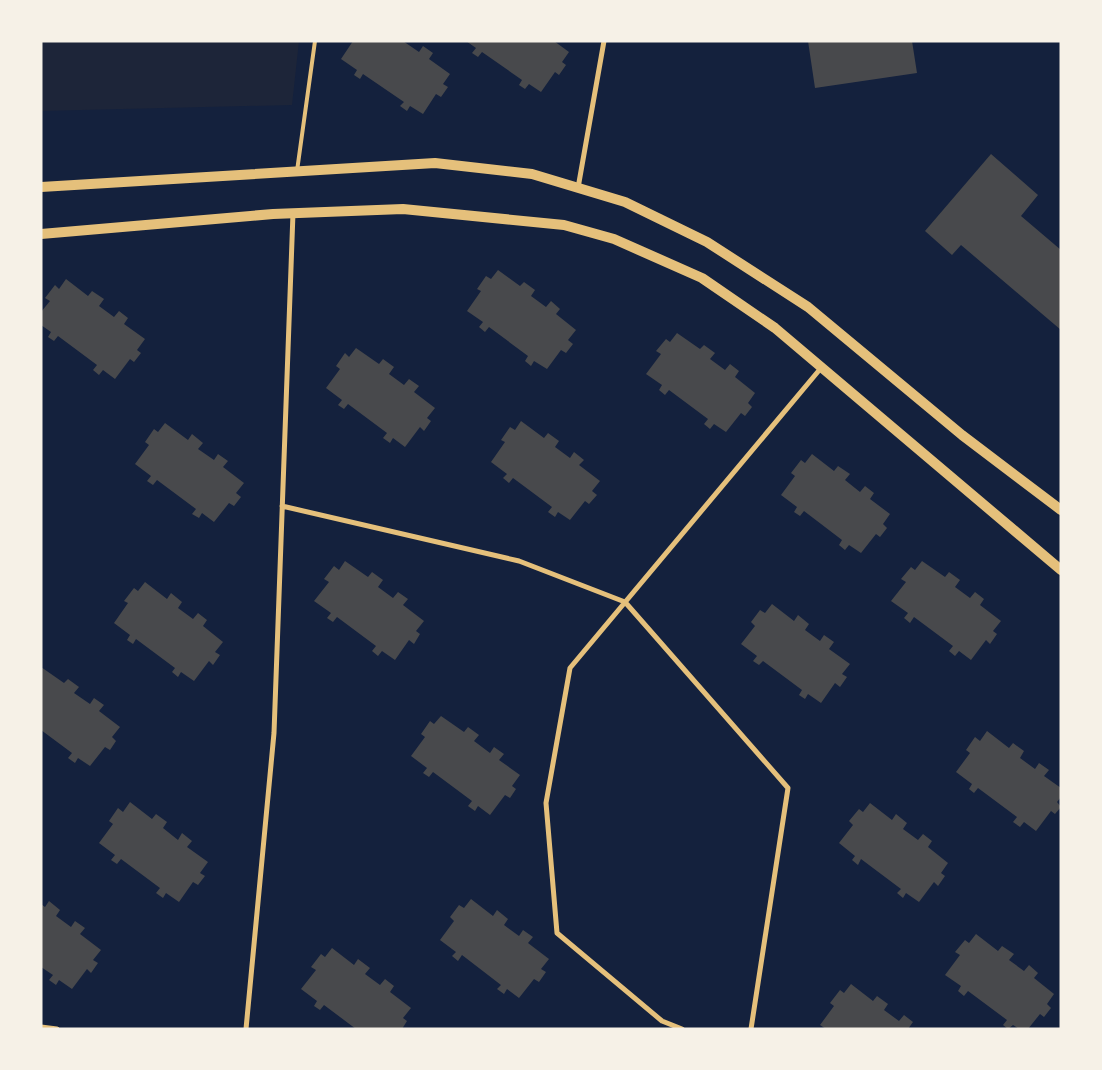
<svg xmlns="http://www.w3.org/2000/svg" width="1102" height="1070" font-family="Mulish,sans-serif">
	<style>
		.green { fill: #1d2539 }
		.building { fill: #48494c }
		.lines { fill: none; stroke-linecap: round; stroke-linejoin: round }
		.service { stroke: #e5c07b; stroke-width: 4 }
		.minor { stroke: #e5c07b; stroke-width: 5 }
		.secondary { stroke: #e5c07b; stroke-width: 10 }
	</style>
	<rect width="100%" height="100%" fill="#14213d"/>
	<path class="green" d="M41,41H299L292,105L41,111Z"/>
	<path class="building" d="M353,41H403L419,52L423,46L433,53L429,59L450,74L443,84L448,87L441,97L436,94L423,114L410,106L407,111L400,106L404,102L363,74L360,79L354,75L357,70L341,59Z
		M466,41H554L569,52L562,62L566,65L559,75L555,72L541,92L529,84L525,89L519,85L522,80L482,52L478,57L472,53L476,48Z
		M808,41H912L917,73L815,88Z
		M991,154L1038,195L1021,216L1061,250V330L961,245L952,255L925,231Z
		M498,270L520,286L524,282L535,290L531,296L546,307L551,301L560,309L556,314L576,330L568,340L573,344L566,353L561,350L547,369L534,361L531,366L525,361L528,356L489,327L485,332L479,327L483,322L467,311L481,291L477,289L486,276L491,279Z
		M66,279L88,296L92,291L104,299L99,306L114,317L119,311L128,318L124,324L145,339L137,350L141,353L134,362L130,359L115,379L103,370L99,375L93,370L97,365L58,336L54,341L48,337L51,332L41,325V312L50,301L45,298L55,285L59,289Z
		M677,333L700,349L704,345L715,353L710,359L725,370L730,364L739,371L735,377L755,393L748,403L752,407L745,416L741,413L726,432L714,424L710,429L704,424L708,419L669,390L665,395L659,390L662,385L646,374L661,354L656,351L666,339L670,342Z
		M356,348L379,364L383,359L394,367L389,374L404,385L409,379L419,386L414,392L435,408L427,418L431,421L424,431L420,427L405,447L393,438L390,443L383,438L387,433L348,404L344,409L338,405L342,400L326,388L340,369L336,366L345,353L349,357Z
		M521,421L544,438L548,433L559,441L555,447L570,458L574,452L584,460L579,465L600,481L592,491L597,495L589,504L585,501L570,520L558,512L555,517L548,512L552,507L513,478L509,483L503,478L507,474L491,462L505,442L501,440L510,427L515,430Z
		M165,423L188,440L192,434L203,443L198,449L214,460L218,454L228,461L223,467L244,483L236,493L241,497L234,506L229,503L214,522L202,513L199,518L192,514L196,509L157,480L153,485L147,481L151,476L135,464L149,445L145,442L154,429L158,432Z
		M812,454L834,471L838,466L850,474L845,480L860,492L865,486L874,493L870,499L890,514L883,524L887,528L880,537L876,534L861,553L849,545L845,550L839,545L842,540L804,511L800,516L794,512L797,507L781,495L795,476L791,473L801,460L805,463Z
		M345,561L368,577L372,572L383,580L378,587L393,598L398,592L408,599L403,605L424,621L416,631L420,634L414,644L409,640L395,660L382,651L378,656L372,651L376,646L337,617L333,622L327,618L331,613L314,601L329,582L324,579L334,566L339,570Z
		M922,561L945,577L949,572L960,580L955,587L970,598L975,592L984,599L980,605L1001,621L993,631L997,634L990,644L986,640L971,660L959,651L955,656L949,651L953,646L914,617L910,623L904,618L908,613L891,601L906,582L901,579L911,567L915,570Z
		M145,582L167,599L171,593L182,602L178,608L193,619L198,613L207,620L203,626L223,642L215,652L220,655L213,665L209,661L194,681L181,672L178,677L172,672L175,668L136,639L133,644L127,640L130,635L114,623L128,603L124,601L134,588L138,591Z
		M772,604L794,621L798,615L809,624L805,630L820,641L824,635L834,642L829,649L850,664L842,674L847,677L840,687L835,683L821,703L808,694L805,699L799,695L802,690L763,661L759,665L753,661L757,656L741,644L755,626L751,622L760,610L765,613Z
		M41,667L64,683L68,679L79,687L74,693L90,704L94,698L104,705L99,711L120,727L112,737L116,741L110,750L105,747L90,766L78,758L75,763L68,758L72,753L41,730Z
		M441,716L464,732L468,727L479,735L474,741L490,753L494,747L504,754L499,760L520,775L512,786L516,789L510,798L505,795L490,815L478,806L475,811L468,806L472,801L433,772L429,777L423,773L427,768L411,756L425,737L421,734L430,721L434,724Z
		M987,731L1009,748L1013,743L1024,751L1020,758L1035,769L1039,763L1049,770L1044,776L1061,788V797L1057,802L1061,807L1055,814L1051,811L1036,831L1024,822L1020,827L1013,822L1017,817L978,788L974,793L969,789L972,784L956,772L970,753L966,750L975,737L980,741Z
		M130,802L152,819L156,814L167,822L163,828L178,840L182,833L192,841L187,847L208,862L200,873L205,876L198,885L193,882L179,902L166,893L163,898L156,893L160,888L121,859L117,864L111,860L115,855L99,843L113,824L109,821L118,808L123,812Z
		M870,803L892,820L896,814L907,823L903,829L918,840L923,834L932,841L928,847L948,863L941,873L945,876L938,886L934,882L919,902L906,893L903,898L897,893L901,889L861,859L858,865L852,860L855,856L839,843L853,825L849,821L859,809L863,812Z
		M471,899L493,916L497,910L508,919L504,925L519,936L523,930L533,937L528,943L549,959L541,969L546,972L539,982L534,979L519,998L507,989L504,994L497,989L501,985L462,955L458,961L452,956L456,952L440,940L454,921L450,917L459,905L464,908Z
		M49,901L60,910L56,916L71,927L75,921L85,928L80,934L101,950L93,960L98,963L91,973L87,969L72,989L59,980L56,985L49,980L53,975L41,967V904L45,907Z
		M976,934L998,951L1002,946L1014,954L1009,960L1024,971L1029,965L1038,973L1034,978L1054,994L1047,1004L1051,1008L1044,1017L1040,1014L1028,1029H1019L1013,1025L1008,1029L1003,1025L1007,1020L968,991L964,996L958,991L961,986L945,975L960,955L955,952L965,940L969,943Z
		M332,948L354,965L358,959L370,968L365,974L380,985L385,979L394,986L390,992L411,1008L403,1018L407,1021L402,1029H356L324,1005L320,1010L314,1006L317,1001L301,989L316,970L311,967L321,954L325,957Z
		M851,984L873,1001L877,996L888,1004L884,1010L899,1021L904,1015L913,1022L908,1029H826L820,1025L834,1006L830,1003L840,990L844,993Z"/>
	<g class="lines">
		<path class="service" d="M297,171L315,41"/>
		<path class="minor" d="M578,188L604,41
			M282,506L519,561L625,602L788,788L751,1029
			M41,1027L57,1029
			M246,1029L274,733L293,213
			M682,1029L662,1021L557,933L546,803L570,668L821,368"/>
		<path class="secondary" d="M41,187L435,163L532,174L625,202L707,242L808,307L962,435L1061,510
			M41,234L273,214L403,209L564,225L614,239L702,278L775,328L1061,570"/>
	</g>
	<rect width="1102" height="1070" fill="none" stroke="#f6f1e7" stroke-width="85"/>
</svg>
